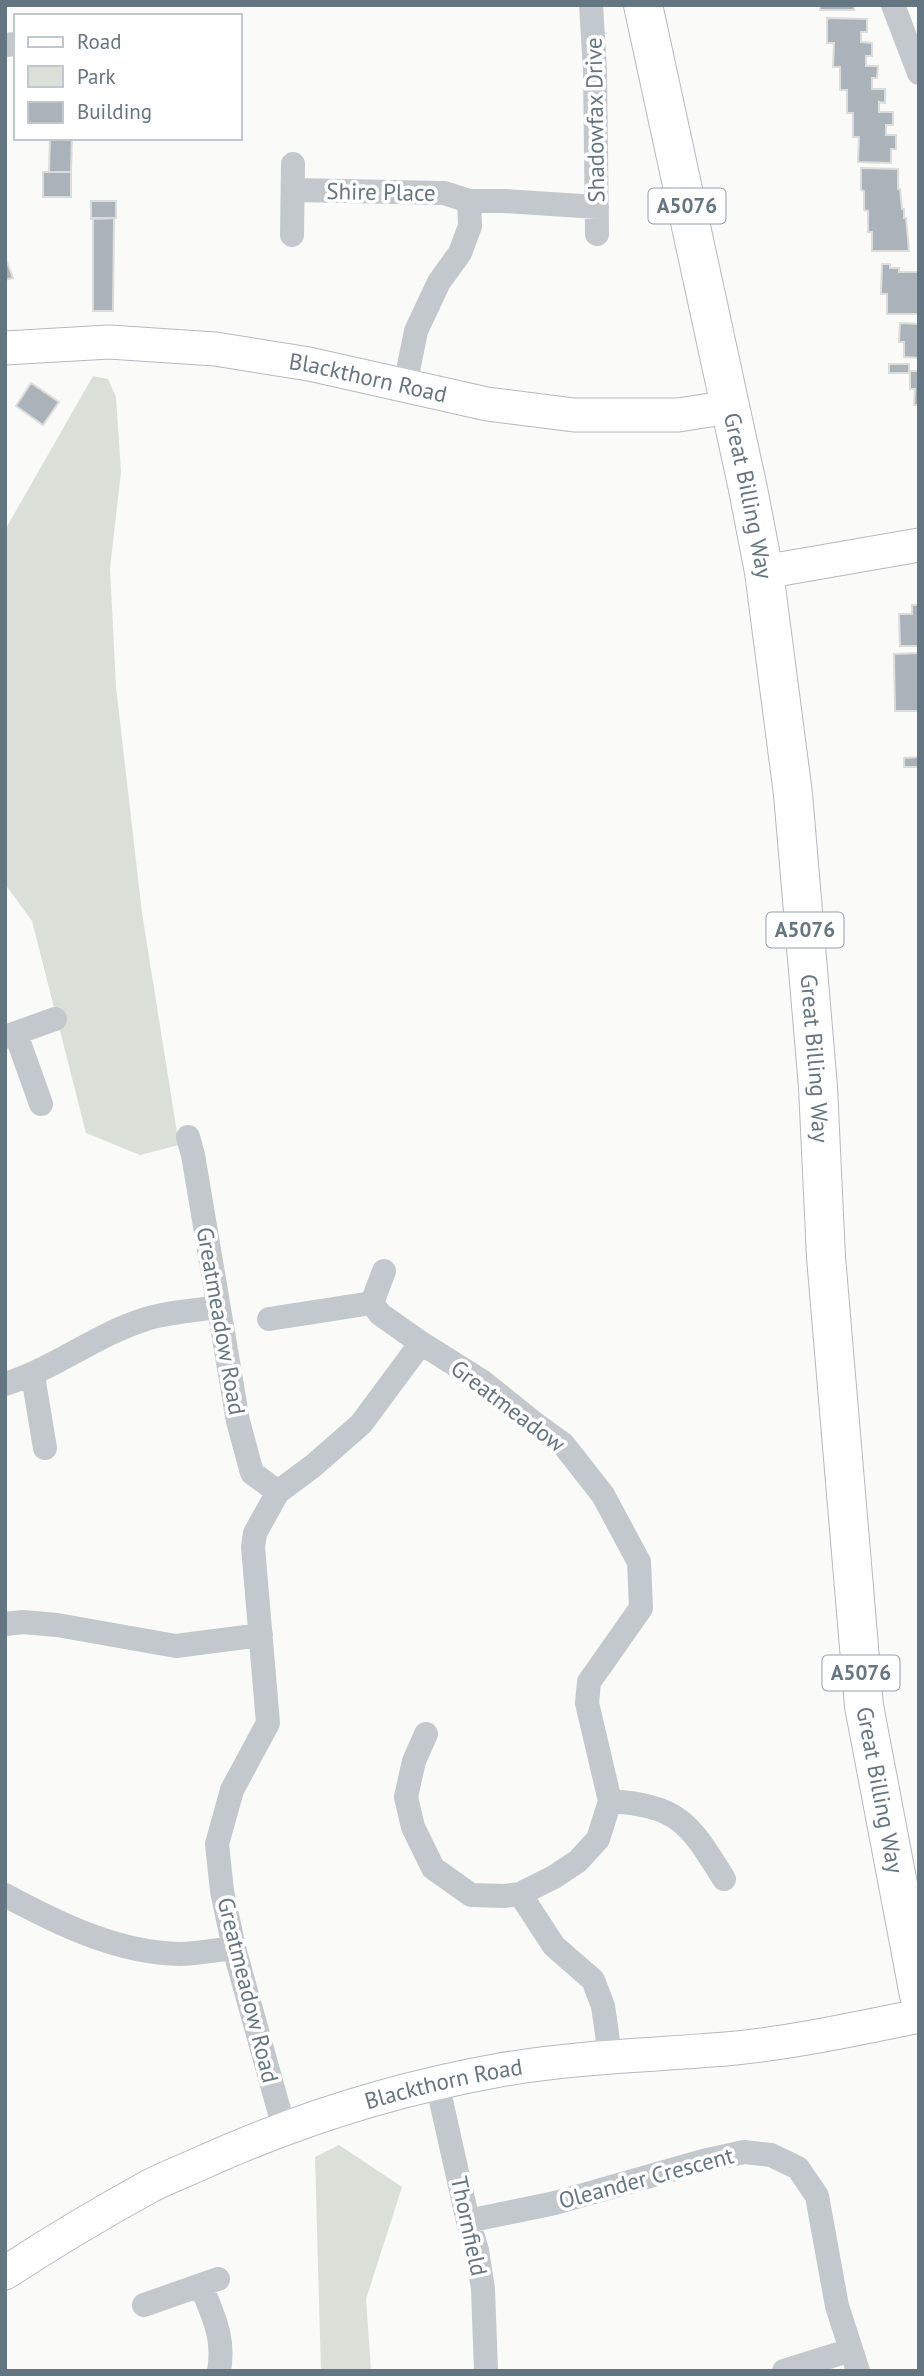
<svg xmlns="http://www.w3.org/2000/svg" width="924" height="2376" font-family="'PT Sans',sans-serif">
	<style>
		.green { fill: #dadfd7 }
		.building { fill: #aab3b9; stroke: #dcdcda; stroke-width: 2 }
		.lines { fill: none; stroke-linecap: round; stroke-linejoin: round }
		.secondary-casing { stroke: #b3babf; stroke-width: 35 }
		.primary-casing { stroke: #b5babe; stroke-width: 40 }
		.street { stroke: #c3c8cc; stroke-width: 24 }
		.secondary { stroke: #fff; stroke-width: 33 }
		.primary { stroke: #fff; stroke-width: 38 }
		.labels { text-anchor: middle; stroke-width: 7; stroke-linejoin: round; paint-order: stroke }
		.shield { fill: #fff; stroke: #939fa8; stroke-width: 2 }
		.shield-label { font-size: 21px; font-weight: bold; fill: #657683 }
		.street-label { font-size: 23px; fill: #657683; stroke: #fff }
	</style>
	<rect width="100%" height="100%" fill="#fafaf8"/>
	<path class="green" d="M93,376L108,379L116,397L121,472L110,568L116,687L142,913L179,1145L140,1155L86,1133L32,921L5,884V530Z
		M339,2145L402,2187L366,2299L371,2371H321L315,2157Z"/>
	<path class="building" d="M820,5H854V10H820Z
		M827,18L867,19V32H861V42L872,43V56H866V66H878L877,78H872V89H885V103L879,102V112H893V125H886V135H896V149H891V163L858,162L859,137H853V113H847V90H840V67H833L834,43H827Z
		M50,138H72L71,172H49Z
		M861,168L898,169V189H900L902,209H904V218H906L909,251H872V232H868V211L864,210V191L861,190Z
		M43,172H71V197H43Z
		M91,201H116V218L91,219Z
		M93,218H114L113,311H93Z
		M5,257L13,278L5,280Z
		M882,264H890V268H899V272H919V314H887V294H881Z
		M900,323L919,324V358L904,357V342H899Z
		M889,364H909V373H889Z
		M910,371H919V405H914L915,389H910Z
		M31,383L59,402L43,425L16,406Z
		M912,605H919V646H900L899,614H912Z
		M919,653V711H895L894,654Z
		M919,757V767H904V758Z"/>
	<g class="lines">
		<defs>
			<g id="secondary">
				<path id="s1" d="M5,348L109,342L215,349L309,364L487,404L574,415H678L730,407"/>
				<path d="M764,572L919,545"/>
				<path id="s2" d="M5,2273C52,2242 101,2213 150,2186C169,2176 189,2169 208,2160C302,2118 399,2088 500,2070C575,2057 650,2055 726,2049C791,2043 855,2029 919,2016"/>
			</g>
			<g id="primary">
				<path id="s3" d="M643,5L748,489L764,572L793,794L818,1087L826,1257L864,1706L919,1995"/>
			</g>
		</defs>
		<use href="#secondary" class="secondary-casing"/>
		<use href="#primary" class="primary-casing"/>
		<path class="street" d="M591,5L595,70L597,234
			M893,5L919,73
			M5,45L16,44
			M293,190L444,193L469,201
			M292,235L293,164
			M405,386L416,331L439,282L460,253L470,226L469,201H504L597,207
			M16,1034L41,1104
			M5,1037L55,1019
			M188,1137L193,1155L238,1421L252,1473L278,1492
			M372,1303L384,1271
			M269,1319L372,1303L380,1314L421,1343L483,1382L538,1426L563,1444L603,1495L639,1562L641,1608L589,1682L587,1703L610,1801L598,1839L578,1861L554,1877L520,1894L504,1896L471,1895L433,1868L413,1827L406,1797L414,1761L426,1734
			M33,1376L45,1448
			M5,1384C54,1369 94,1336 143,1320C166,1312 193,1311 217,1307
			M5,1624L23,1622L57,1625L176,1646L261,1635
			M610,1801C680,1806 689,1823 724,1879
			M520,1894L554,1946L593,1980L603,2006L610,2055
			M5,1895C59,1924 118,1953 180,1954C197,1954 216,1950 234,1948
			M437,2083L468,2221L477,2250L483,2289L486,2371
			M284,2128L234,1948L222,1891L217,1844L232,1790L268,1723L253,1547L255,1533L278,1492L313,1466L361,1424L421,1343
			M468,2221L555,2203L703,2161L744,2152L771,2155L798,2168L817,2196L837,2306L858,2371
			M201,2285C213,2316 225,2337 219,2371
			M144,2305L218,2279
			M784,2371L851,2350"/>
		<use href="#secondary" class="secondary"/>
		<use href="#primary" class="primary"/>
	</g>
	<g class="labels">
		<g class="shield">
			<rect x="648.5" y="188.5" width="77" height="35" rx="5"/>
			<rect x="766.5" y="912.5" width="77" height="35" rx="5"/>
			<rect x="822.5" y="1655.5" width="77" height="35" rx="5"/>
		</g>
		<g class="shield-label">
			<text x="687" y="213">A5076</text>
			<text x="805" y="937">A5076</text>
			<text x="861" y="1680">A5076</text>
		</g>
		<g class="street-label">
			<text transform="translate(595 120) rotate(-91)" y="8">Shadowfax Drive</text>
			<text transform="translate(381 192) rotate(1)" y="8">Shire Place</text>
			<text dy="8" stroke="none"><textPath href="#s1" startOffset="366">Blackthorn Road</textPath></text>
			<text dy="8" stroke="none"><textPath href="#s3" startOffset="502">Great Billing Way</textPath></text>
			<text dy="8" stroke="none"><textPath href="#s3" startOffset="1069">Great Billing Way</textPath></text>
			<text transform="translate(221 1321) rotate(80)" y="8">Greatmeadow Road</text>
			<text transform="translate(508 1406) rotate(37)" y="8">Greatmeadow</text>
			<text dy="8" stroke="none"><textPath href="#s3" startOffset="1804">Great Billing Way</textPath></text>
			<text transform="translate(248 1990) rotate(76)" y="8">Greatmeadow Road</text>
			<text dy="8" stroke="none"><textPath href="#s2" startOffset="481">Blackthorn Road</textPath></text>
			<text transform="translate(646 2178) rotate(-15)" y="8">Oleander Crescent</text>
			<text transform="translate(469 2226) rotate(78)" y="8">Thornfield</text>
		</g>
	</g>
	<rect width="924" height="2376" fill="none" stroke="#657683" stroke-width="14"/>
	<rect x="14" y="14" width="228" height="126" fill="#ffffff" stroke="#c1c8cd" stroke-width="2"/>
	<rect x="28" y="37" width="35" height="10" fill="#ffffff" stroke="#c1c8cd" stroke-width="2"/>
	<text x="77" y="49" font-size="21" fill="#657683">Road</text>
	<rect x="28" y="66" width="35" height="21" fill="#dadfd7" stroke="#c1c8cd" stroke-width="2"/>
	<text x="77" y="84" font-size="21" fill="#657683">Park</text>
	<rect x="28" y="102" width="35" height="21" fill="#aab3b9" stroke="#c1c8cd" stroke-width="2"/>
	<text x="77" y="119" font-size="21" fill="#657683">Building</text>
</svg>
